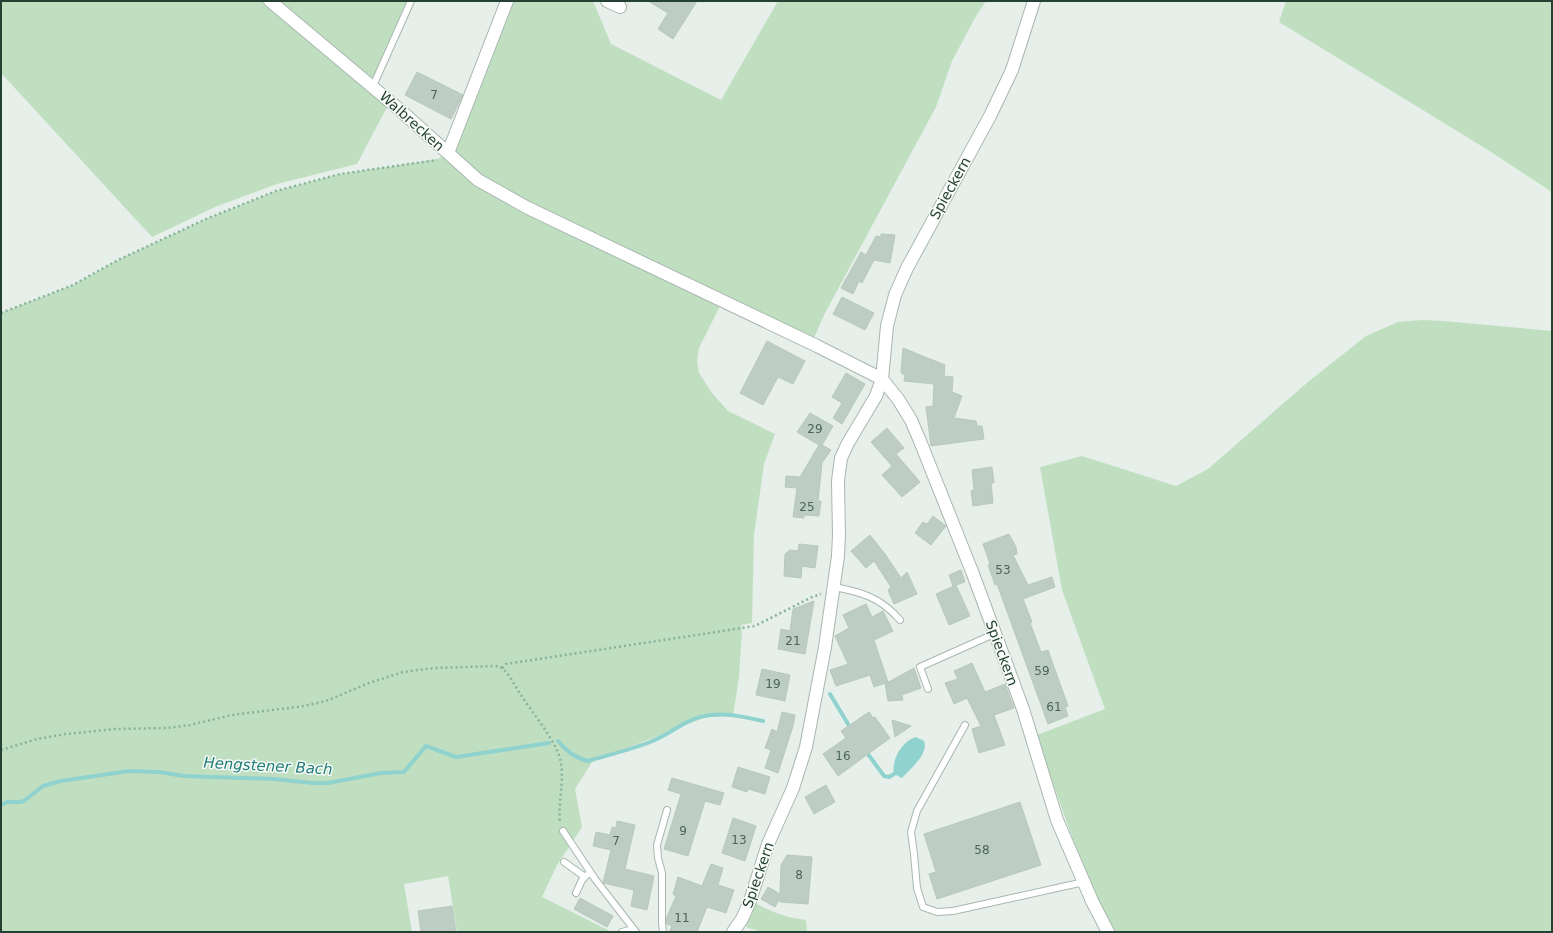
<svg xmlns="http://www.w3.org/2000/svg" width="1553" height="933" font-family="'DejaVu Sans',sans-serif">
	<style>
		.green { fill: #c0dfc1 }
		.water { fill: #90d2cd }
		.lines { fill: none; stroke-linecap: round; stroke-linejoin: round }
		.stream { stroke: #90d2cd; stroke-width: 4 }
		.building { fill: #becdc4; stroke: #b8c8be }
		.service-casing { stroke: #a8b7af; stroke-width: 8 }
		.minor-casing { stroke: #a8b7af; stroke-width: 14 }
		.path { stroke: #87b29b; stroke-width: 2.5; stroke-dasharray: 2 3; stroke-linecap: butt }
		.service { stroke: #fff; stroke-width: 6 }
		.minor { stroke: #fff; stroke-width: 12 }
		.labels { text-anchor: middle; stroke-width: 3; stroke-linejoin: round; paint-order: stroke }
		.number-label { font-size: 12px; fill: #4b6457 }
		.street-label { font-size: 14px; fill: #254133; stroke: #f7fbf8 }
		.water-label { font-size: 15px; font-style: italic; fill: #1f7d78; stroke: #f7fbf8 }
	</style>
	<rect width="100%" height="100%" fill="#e6efe9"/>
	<path class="green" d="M1,1H411L373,86L387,107L357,164L277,184L215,207L152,237L1,73Z
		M507,1H593L611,44L721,100L778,1H986L976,16L952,61L936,107L825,313L813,340L724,298L699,348L697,361L699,373L712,393L728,411L775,434L764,464L754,535L752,623L741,625L742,630L739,677L733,716L706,717L592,762L575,789L582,827L557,865L542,897L610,931L609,932H457L448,876L404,884L412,932H1V313L73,285L118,260L206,219L276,191L340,174L438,159L448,153Z
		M1286,1H1552V192L1488,150L1279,22Z
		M1422,320L1444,321L1552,331V932H1115C1081,869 1059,802 1037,735L1105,709L1062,590L1040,467L1082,456L1176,486L1208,469L1308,382L1366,336L1398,322Z
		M755,903C773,913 786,917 806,920L807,932H761L746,927Z"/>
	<path class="water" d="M916,737L924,741C929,754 910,769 902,778L894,774C891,760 902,741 916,737Z"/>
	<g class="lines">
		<path class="stream" d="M830,694L851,729
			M558,741C566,751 574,757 588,761C608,755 630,750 650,742C663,737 673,730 685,723C710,709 737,715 763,721
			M865,750L884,776L889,777L894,774
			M1,805L7,802H20L24,801L43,786L61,781L129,771L159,772L184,776L273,779L313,783H328L381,773L404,772L426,746L456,757L549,743"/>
	</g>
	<path class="building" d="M648,1H697L673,39L658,29L668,13Z
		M417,72L463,95L451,119L405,95Z
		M881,234L895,235L890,263L874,260L862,283L859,281L853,294L841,288L861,252L866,255L876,236L881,237Z
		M842,297L874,313L865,330L833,314Z
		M767,341L805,361L793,384L778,377L763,405L740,393Z
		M903,348L945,365L944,376L953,377L952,392L962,396L954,418L976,421L977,426H982L984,439L931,446L926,407L933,406L934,384L904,381L905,374H902L901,372Z
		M846,373L865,384L842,424L833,418L842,403L832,397Z
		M810,413L833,426L822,445L831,450L822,463L818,501H821L819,516L804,515V518L793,517L797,488L785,487L786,476L800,477L819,445L797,432Z
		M887,428L904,448L896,454L920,482L902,497L882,475L892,466L871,442Z
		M992,467L994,483H991L993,503L973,506L971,491L974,490L972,470Z
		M933,516L946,526L931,545L915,533L923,522L927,524Z
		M1009,534L1016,547L1017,554L1013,555L1028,585L1052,577L1055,587L1023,599L1032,622L1030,623L1041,652L1048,650L1068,706L1065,707L1068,716L1048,724L997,584L995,585L988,565L990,564L983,544Z
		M870,535L885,554L901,578L907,572L917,594L894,604L888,590L891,587L874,561L866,568L851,551Z
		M799,544L818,546L815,568L802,566L801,578L784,576L785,554L790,550L798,551Z
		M961,570L965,582L953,586L949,575Z
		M956,585L970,616L949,625L936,594Z
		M814,601L805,654L778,649L781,629L790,631L793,609Z
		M866,604L872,617L883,611L893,631L874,640L888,682L874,687L870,675L836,686L830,670L848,664L835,636L849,628L843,615Z
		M972,663L985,692L1005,684L1014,708L994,715L1005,745L979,753L972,729L981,726L967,698L954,704L945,683L958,679L954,671Z
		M914,668L921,688L902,695L903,700L888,701L885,684Z
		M762,669L790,675L785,701L756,695Z
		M782,712L795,715L793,726L778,773L765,768L771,750L765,748L772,729L777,732Z
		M869,712L873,718L875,717L890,738L838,776L823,754L846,738L841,731Z
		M892,720L911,726L895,737Z
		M738,767L770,777L765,794L748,789L747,792L732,787Z
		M672,778L724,793L720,805L705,801L688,856L664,849L681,794L668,790Z
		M826,785L835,802L814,814L805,797Z
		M1020,802L1041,865L937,899L929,874L936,872L924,834Z
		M733,818L756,826L745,861L722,853Z
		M617,821L635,825L625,869L654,876L647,910L631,906L634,890L603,883L611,850L593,846L596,832L610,835L612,827L616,828Z
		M787,855L812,857L808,904L780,902V898L775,907L761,899L768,887L780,894L781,865Z
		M711,864L723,868L718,885L734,890L726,913L707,907L697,932H669L672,926L667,924L666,919L676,896L673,894L678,877L702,886Z
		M580,898L613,916L607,927L574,909Z
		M452,906L456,932H421L418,911Z"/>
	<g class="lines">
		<defs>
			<path id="service" d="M373,86L411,1
				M834,587C862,592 881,598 900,620
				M928,689L920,667L994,634
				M965,725L917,811L911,832L914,854L917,888L923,907L937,912L953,911L1084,882
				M563,831L595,879L636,932
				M564,862L585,877
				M576,893L582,880L590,872
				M622,932L633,929
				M663,932L662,923V873L658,858L657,845L667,810"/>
			<path id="minor" d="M270,1L400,110L478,180L528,208L817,346L882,379L898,399L911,420L920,441L973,574L1023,709L1057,820L1092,901L1108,932
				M607,1L620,7
				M448,153L507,1
				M733,932L742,919L750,901L768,844L793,788L806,747L825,647L838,556L839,535L838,481L841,458L848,443L876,396L882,379L887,326L895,295L907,268L990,116L1012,70L1034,1"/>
		</defs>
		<use href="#service" class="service-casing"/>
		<use href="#minor" class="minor-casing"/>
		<path class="path" d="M1,313L73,285L118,260L206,219L276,191L340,174L437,160
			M502,668L506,664L755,626L812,597L821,594
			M1,750L37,739L66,734L115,729L167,728L190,725L232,715L304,706L326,701L369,683L403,672L434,668L496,666C499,667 502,667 504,670C511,676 515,687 521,695C533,714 558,743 561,763C564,783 558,802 560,822"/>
		<use href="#service" class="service"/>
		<use href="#minor" class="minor"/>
	</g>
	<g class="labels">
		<g class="number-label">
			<text x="434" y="99">7</text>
			<text x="815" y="433">29</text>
			<text x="807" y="511">25</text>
			<text x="1003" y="574">53</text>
			<text x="793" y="645">21</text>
			<text x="1042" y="675">59</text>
			<text x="773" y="688">19</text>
			<text x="1054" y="711">61</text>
			<text x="843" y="760">16</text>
			<text x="683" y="835">9</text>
			<text x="739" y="844">13</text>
			<text x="616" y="845">7</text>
			<text x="982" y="854">58</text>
			<text x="799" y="879">8</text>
			<text x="682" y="922">11</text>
		</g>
		<g class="street-label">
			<text transform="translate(412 121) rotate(42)" y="5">Walbrecken</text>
			<text transform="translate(950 188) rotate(-61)" y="5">Spieckern</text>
			<text transform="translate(1002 653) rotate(70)" y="5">Spieckern</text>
			<text transform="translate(758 875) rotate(-71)" y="5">Spieckern</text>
		</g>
		<g class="water-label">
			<text transform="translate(268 766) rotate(3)" y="5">Hengstener Bach</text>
		</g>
	</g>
	<rect width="1553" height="933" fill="none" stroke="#254133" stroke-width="4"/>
</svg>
